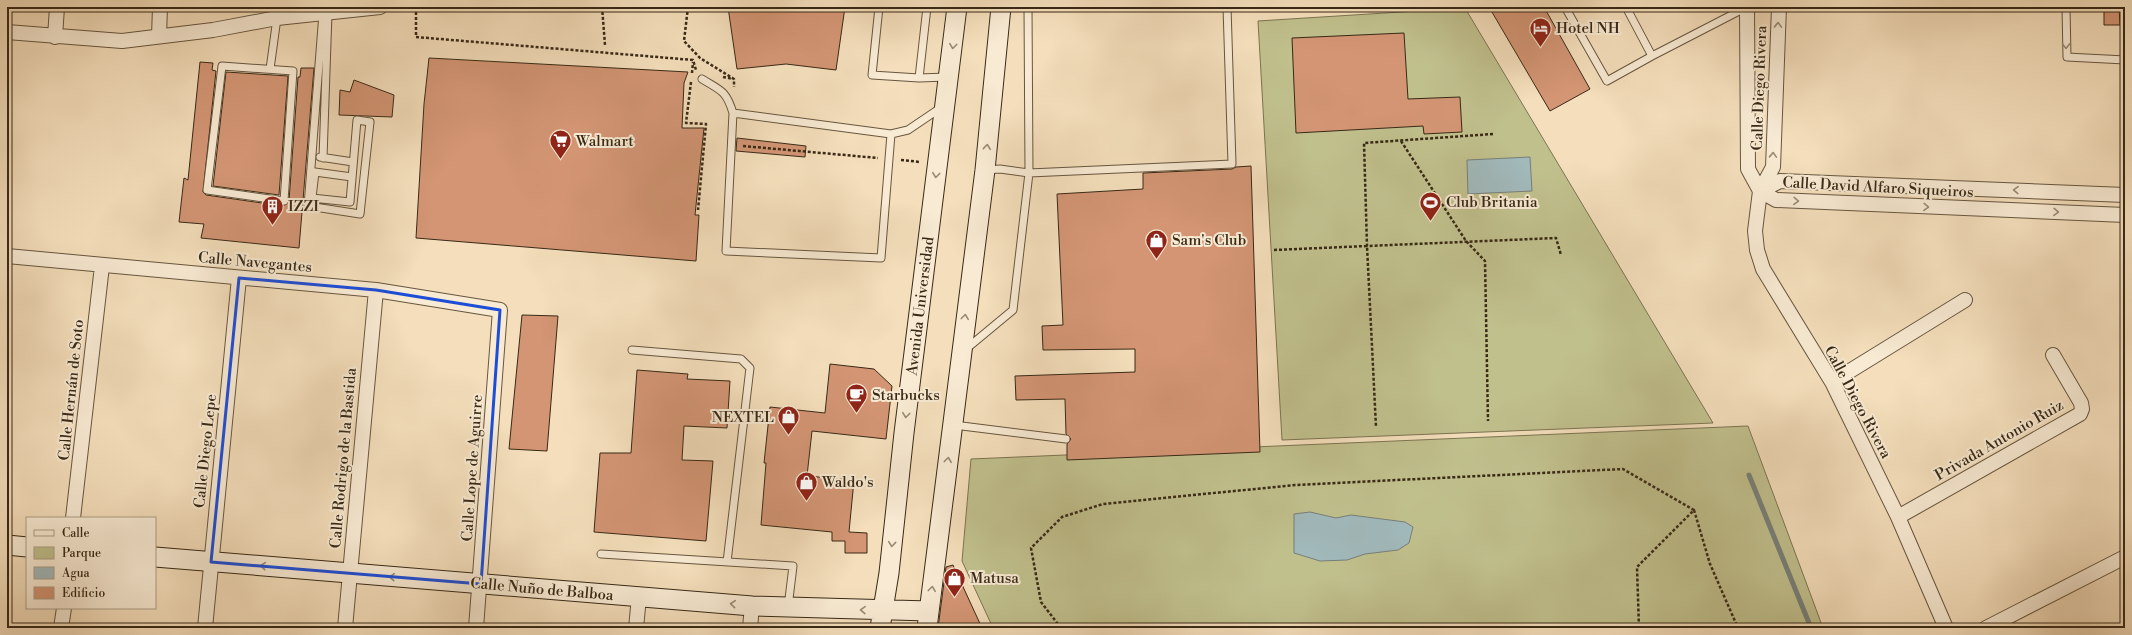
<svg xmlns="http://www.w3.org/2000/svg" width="2132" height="635" font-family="'Libre Bodoni',serif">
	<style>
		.green { fill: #c0c08d; stroke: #7c7452 }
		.water { fill: #a1b9bb; stroke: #777f79 }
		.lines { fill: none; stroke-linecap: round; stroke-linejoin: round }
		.stream { stroke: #777f79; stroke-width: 5 }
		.building { fill: #d39574; stroke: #382916 }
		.service-casing { stroke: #67563f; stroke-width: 9 }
		.minor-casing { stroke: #67563f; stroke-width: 16 }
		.secondary-casing { stroke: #382916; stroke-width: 21 }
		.path { stroke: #382916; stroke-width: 2.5; stroke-dasharray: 3 2; stroke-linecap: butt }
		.service { stroke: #f8ead3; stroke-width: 7 }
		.minor { stroke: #f8ead3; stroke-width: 14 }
		.secondary { stroke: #f8ead3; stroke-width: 19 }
		.oneway { stroke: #988a74 }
		.marked { fill: none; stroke: #1d4ed8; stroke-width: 3; stroke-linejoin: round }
		.labels { text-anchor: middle; stroke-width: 4; stroke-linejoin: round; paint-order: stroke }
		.poi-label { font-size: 15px; fill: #382916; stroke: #f8ead3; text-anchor: start }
		.street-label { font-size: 15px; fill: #382916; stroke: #f8ead3 }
	</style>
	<rect width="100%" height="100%" fill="#f4debb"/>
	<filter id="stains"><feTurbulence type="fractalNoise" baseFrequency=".005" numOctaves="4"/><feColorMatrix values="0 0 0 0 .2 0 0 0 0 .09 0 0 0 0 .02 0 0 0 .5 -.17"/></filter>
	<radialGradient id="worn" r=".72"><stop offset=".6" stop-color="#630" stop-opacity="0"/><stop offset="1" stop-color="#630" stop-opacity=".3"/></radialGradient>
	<path class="green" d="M1465,8L1713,423L1282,440L1258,21Z
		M1748,426L1823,628H993L962,561L971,459Z"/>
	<path class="water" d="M1530,157L1532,191L1468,194L1467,160Z
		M1310,512L1336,518L1351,515L1405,522L1413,527L1409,543L1398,550L1365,554L1347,560L1320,561L1294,553V514Z"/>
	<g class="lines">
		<path class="stream" d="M1749,475L1811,628"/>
	</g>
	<path class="building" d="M728,7H845L836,70L786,64L737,69Z
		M1489,7H1544L1590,89L1550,111Z
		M2104,7H2119L2120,25H2104Z
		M1404,33L1408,99L1460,97L1462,132L1424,134L1423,126L1296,133L1292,38Z
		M429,58L688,72L684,83L682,128H704L695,215H699L696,261L416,238L424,104Z
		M200,62L213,63L212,70L216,71L203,192L206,195L283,206L289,201L298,77H300L301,68H314L299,248L201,238L204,224L179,222L184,178L188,180Z
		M226,72L288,76L279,195L213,186Z
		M354,80L394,95L392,117L339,115L340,90L350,92Z
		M737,138L806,146L805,157L736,151Z
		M1251,166L1260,452L1067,460V444L1071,439L1066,434L1065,399L1016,400L1015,376L1135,372V349L1043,350L1042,326L1063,325L1057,194L1143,189V173L1232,169L1236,167Z
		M522,315L558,316L547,451L509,449Z
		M830,364L874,369L892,386L886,439L812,431L807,476L854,480L849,532L867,533V553H845V541H832V532L761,525L766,463H764L770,407L825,413Z
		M637,370L688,374L687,379L730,381L727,428L684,426L682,460L713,461L706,541L594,532L600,453H631Z
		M953,565L982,628H938L946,567Z"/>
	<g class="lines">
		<defs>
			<path id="service" d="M879,7L872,75L919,78L927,7
				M1028,7L1029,173L1232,164L1227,7
				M1565,7L1607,81L1652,56
				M1626,7L1652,56L1747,7
				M2066,7L2067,57L2125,60
				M323,13L308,206L360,214L370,122L357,120L350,202L312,198L315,172L352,177
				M222,66L293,71L284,201L207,190Z
				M270,69L277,18
				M919,78L947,77
				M702,79C721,91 726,90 733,113
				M891,134L881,258L726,251L733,113L891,134L908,130L942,107
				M320,157L353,162
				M323,158L328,13
				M966,349L1013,310L1029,173L1000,169L985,170
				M632,350L741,359L750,368L727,562
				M954,425L1066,439
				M601,554L793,566L788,607"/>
			<path id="minor" d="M1747,7L1748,169L1760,191
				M1779,7L1773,167L1760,191L1755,231L1757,250L1763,269L1832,382L1898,517L1946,628
				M7,32L122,41L213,30L277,18L380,7
				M159,36L160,7
				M55,37L57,7
				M1760,191L1776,200L2125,215
				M1760,191L1780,181L2125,195
				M7,256L376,290L500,310L476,628
				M1832,382L1965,300
				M1898,517L2080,414L2082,409L2081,403L2053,355
				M73,518L102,266
				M61,628L64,608
				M205,628L239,278
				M345,628L376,290
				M636,628L639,597
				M750,628L752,606
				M1986,628L2125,557"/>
			<path id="secondary" d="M7,545L27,547
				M155,557L752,606L929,611
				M880,628L889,573L904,433L957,7
				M927,628L985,170L1001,7"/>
		</defs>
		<use href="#service" class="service-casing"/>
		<use href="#minor" class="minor-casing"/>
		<use href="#secondary" class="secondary-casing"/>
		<path class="path" d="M416,7V37L693,60L696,70
			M602,7L605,45
			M688,7L684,41L700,58L734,79V87
			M692,73L693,62
			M723,77L734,79
			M691,82L686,123L706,124L698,210
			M1493,134L1364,143L1367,246L1556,238L1561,255
			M1401,141L1466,241L1485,261L1488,421
			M743,146L878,158
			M901,160L920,162
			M1274,250L1367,246L1376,427
			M1694,510L1710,564L1738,628
			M1061,628L1041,602L1031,548L1062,517L1103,504L1295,485L1623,469L1694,510L1637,567L1639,628"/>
		<use href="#service" class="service"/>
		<use href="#minor" class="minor"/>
		<use href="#secondary" class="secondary"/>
	</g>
	<defs><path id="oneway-chevron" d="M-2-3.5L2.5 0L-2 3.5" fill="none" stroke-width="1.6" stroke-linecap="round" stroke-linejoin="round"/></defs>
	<g class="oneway">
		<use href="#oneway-chevron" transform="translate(1778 25) rotate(-88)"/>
		<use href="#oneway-chevron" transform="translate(953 46) rotate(97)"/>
		<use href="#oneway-chevron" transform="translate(2066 46) rotate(89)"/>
		<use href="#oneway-chevron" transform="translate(987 147) rotate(-84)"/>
		<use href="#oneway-chevron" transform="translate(1773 155) rotate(-88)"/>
		<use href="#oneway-chevron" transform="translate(936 175) rotate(97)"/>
		<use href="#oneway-chevron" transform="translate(2016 190) rotate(-178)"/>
		<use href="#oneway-chevron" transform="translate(1796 201) rotate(2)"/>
		<use href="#oneway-chevron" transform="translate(1926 207) rotate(2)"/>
		<use href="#oneway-chevron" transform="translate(2056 212) rotate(2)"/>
		<use href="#oneway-chevron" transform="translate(965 317) rotate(-83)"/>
		<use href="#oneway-chevron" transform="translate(906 415) rotate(97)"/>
		<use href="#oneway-chevron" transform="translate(948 460) rotate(-83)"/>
		<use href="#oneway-chevron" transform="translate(892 544) rotate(96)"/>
		<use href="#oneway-chevron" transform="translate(263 566) rotate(-175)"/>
		<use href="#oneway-chevron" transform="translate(392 577) rotate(-176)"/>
		<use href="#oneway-chevron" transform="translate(932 589) rotate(-83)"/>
		<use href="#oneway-chevron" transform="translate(733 604) rotate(-175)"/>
		<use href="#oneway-chevron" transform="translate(863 610) rotate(-178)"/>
	</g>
	<path class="marked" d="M239,278L376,290L500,310L481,584L211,562Z"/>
	<defs>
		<symbol id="hotel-pin" viewBox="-11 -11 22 30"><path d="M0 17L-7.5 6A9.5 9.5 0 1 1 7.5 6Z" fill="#8f2418" stroke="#f8ead3"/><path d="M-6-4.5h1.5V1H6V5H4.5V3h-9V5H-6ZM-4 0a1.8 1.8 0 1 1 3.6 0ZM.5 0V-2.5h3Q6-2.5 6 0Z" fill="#fff"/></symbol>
		<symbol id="supermarket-pin" viewBox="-11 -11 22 30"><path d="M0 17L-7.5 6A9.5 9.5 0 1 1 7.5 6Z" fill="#8f2418" stroke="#f8ead3"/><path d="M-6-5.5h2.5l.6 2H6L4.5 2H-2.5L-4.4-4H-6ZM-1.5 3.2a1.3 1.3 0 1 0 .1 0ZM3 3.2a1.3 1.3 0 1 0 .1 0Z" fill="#fff"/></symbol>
		<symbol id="stadium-pin" viewBox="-11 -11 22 30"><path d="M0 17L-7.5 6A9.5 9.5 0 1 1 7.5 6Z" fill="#8f2418" stroke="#f8ead3"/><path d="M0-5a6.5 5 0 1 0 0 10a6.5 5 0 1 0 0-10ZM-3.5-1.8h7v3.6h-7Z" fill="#fff"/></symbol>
		<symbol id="building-pin" viewBox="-11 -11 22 30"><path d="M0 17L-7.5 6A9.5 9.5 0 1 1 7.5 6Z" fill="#8f2418" stroke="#f8ead3"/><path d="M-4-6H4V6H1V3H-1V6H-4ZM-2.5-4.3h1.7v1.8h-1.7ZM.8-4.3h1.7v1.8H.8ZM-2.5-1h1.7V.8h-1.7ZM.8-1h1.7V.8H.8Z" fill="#fff"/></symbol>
		<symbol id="shop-pin" viewBox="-11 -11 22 30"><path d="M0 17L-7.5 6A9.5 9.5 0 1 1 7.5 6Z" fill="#8f2418" stroke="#f8ead3"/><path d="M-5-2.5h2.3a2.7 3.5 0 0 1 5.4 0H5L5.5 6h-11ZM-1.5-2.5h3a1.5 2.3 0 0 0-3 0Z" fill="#fff"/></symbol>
		<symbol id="cafe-pin" viewBox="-11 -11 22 30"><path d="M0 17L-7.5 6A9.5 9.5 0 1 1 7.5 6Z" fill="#8f2418" stroke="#f8ead3"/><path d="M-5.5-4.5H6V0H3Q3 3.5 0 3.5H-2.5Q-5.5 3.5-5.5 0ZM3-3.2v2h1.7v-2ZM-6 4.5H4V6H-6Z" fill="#fff"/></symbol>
	</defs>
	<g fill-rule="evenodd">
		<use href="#hotel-pin" x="1528" y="16" width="25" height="34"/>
		<use href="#supermarket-pin" x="548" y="128" width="25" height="34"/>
		<use href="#stadium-pin" x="1418" y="190" width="25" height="34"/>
		<use href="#building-pin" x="260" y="194" width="25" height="34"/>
		<use href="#shop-pin" x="1144" y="228" width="25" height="34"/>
		<use href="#cafe-pin" x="844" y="382" width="25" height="34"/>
		<use href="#shop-pin" x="776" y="404" width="25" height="34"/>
		<use href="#shop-pin" x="794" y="470" width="25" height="34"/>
		<use href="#shop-pin" x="942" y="566" width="25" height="34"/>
	</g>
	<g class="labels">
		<g class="poi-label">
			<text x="1556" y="33">Hotel NH</text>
			<text x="576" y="146">Walmart</text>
			<text x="1446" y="207">Club Britania</text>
			<text x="288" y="211">IZZI</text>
			<text x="1172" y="245">Sam's Club</text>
			<text x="872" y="400">Starbucks</text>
			<text x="774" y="422" text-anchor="end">NEXTEL</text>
			<text x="822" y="487">Waldo's</text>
			<text x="970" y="583">Matusa</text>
		</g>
		<g class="street-label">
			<text transform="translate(1759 88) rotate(-88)" y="5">Calle Diego Rivera</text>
			<text transform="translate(1878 187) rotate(3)" y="5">Calle David Alfaro Siqueiros</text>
			<text transform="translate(255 262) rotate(5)" y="5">Calle Navegantes</text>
			<text transform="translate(920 306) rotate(-83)" y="5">Avenida Universidad</text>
			<text transform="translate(71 390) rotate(-84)" y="5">Calle Hernán de Soto</text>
			<text transform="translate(1858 402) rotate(62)" y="5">Calle Diego Rivera</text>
			<text transform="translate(1999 440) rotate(-30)" y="5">Privada Antonio Ruiz</text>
			<text transform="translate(205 451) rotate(-84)" y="5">Calle Diego Lepe</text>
			<text transform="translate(343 458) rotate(-85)" y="5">Calle Rodrigo de la Bastida</text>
			<text transform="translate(472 468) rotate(-86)" y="5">Calle Lope de Aguirre</text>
			<text transform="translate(542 589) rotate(5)" y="5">Calle Nuño de Balboa</text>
		</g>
	</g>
	<rect width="2132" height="635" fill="none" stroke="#f4debb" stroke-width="24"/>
	<rect x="8" y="8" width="2116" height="619" fill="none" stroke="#382916" stroke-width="2"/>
	<rect x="12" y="12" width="2108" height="611" fill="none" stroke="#382916"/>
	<rect x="26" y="517" width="130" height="92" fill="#f8ead3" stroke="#ab9d87"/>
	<rect x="34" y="530" width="20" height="6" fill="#f8ead3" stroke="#ab9d87"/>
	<text x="62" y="537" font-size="12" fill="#382916">Calle</text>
	<rect x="34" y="547" width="20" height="12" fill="#c0c08d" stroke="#ab9d87"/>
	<text x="62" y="557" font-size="12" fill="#382916">Parque</text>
	<rect x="34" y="567" width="20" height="12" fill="#a1b9bb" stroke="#ab9d87"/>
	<text x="62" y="577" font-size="12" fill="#382916">Agua</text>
	<rect x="34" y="587" width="20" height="12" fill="#d39574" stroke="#ab9d87"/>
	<text x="62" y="597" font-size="12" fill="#382916">Edificio</text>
	<rect width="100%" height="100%" filter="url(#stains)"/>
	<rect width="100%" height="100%" fill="url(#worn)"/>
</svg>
